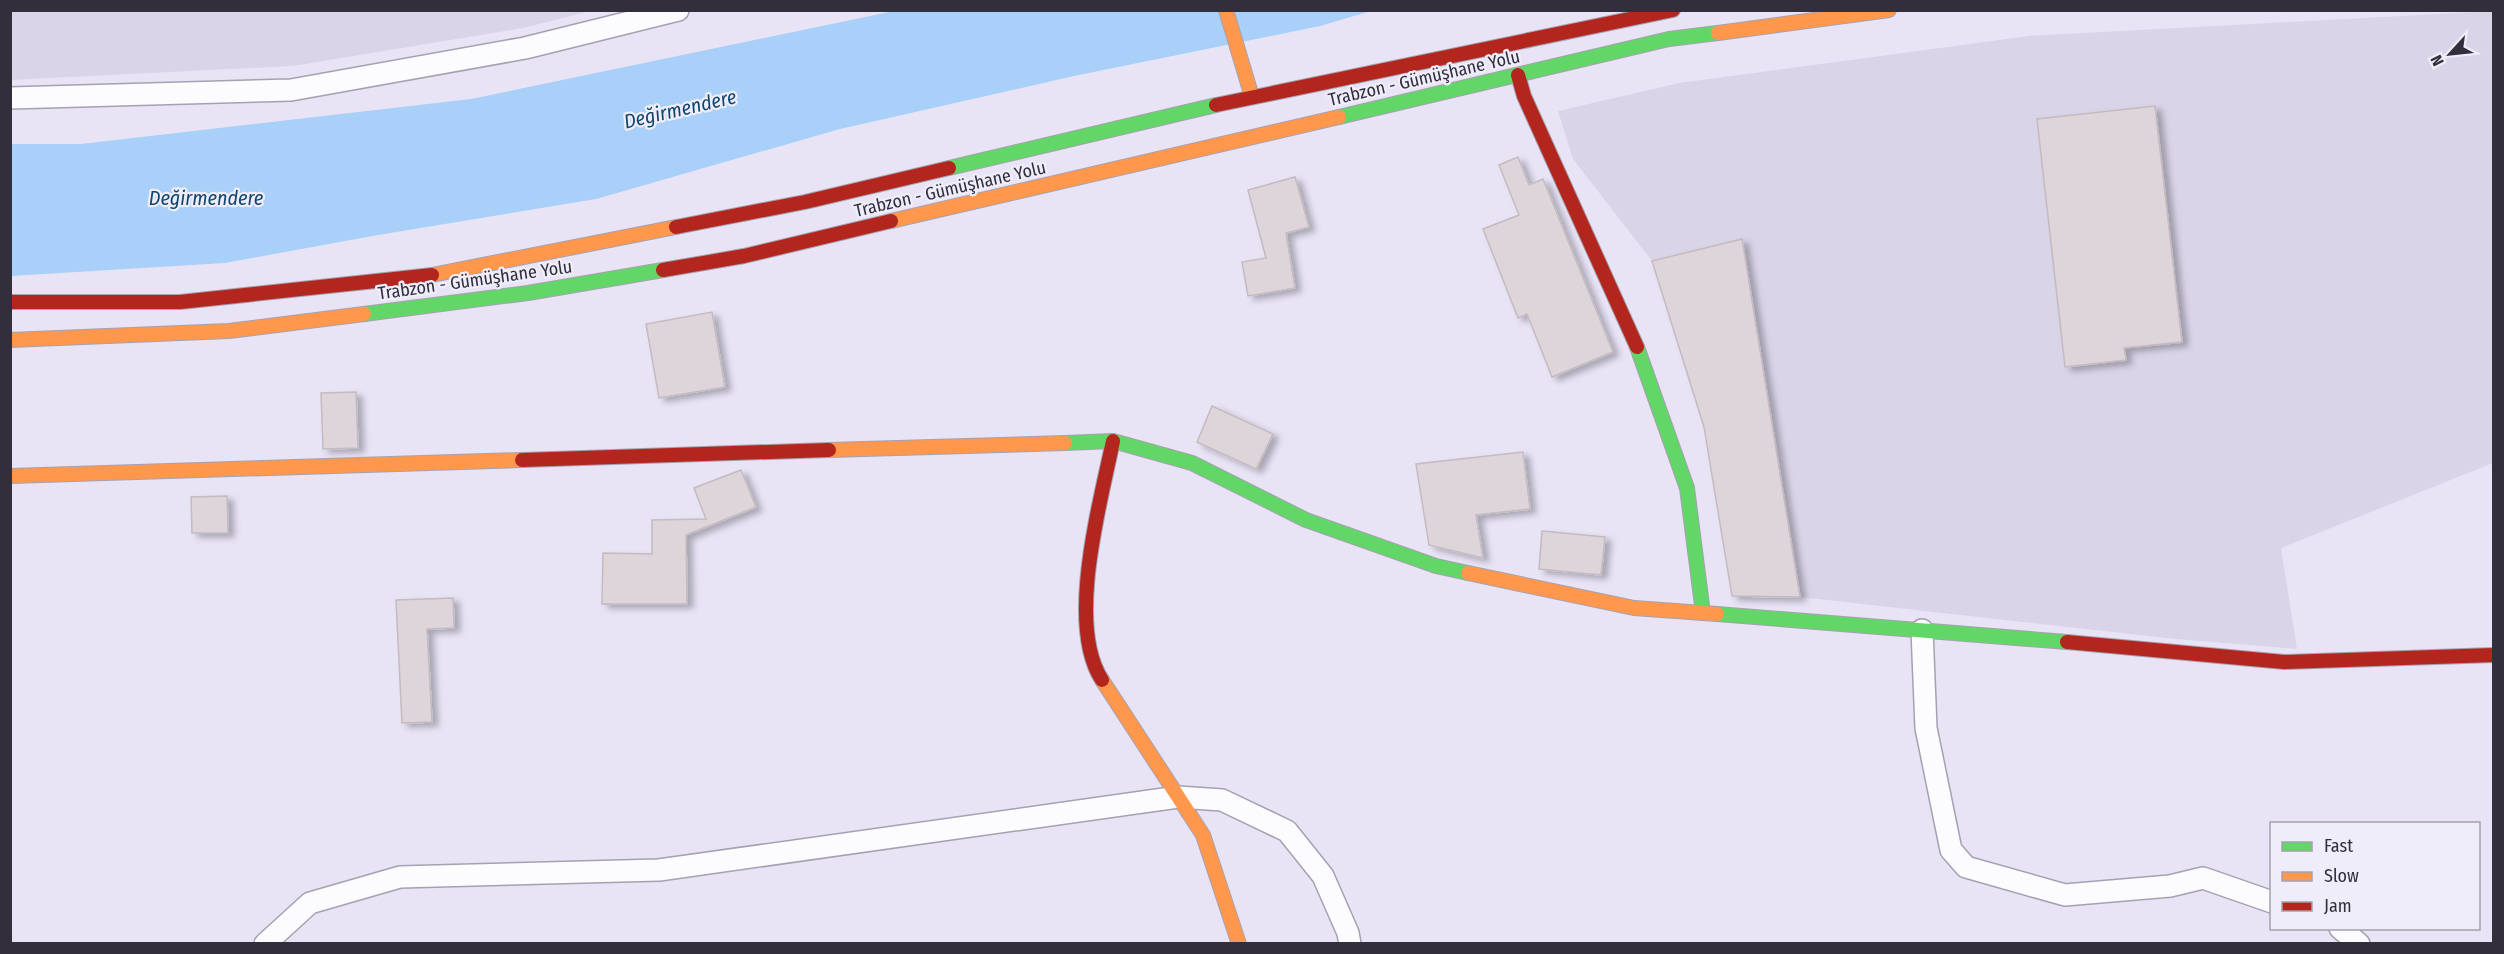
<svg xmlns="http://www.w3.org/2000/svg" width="2504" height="954" font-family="'Fira Sans Condensed',sans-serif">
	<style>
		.industrial { fill: #dad4e8 }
		.water { fill: #a9d0f8 }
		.building { fill: #ded5da; stroke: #c4bbc0; stroke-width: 1.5; filter: url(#shadow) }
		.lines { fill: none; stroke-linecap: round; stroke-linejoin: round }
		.street-casing { stroke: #a5a1b0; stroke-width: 24 }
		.fast-casing { stroke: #a5a1b0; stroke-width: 16 }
		.slow-casing { stroke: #a5a1b0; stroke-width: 16 }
		.jam-casing { stroke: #a5a1b0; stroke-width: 16 }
		.street { stroke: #fcfbfe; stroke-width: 21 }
		.fast { stroke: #63d668; stroke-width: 14 }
		.slow { stroke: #ff974d; stroke-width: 14 }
		.jam { stroke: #b3261e; stroke-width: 14 }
		.labels { text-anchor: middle; stroke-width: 4.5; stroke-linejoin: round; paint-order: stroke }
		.street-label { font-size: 18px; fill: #322e3b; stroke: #f0edfa }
		.water-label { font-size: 20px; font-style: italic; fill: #0e466e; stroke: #f0edfa }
	</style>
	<defs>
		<filter id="shadow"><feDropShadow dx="6" dy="4" stdDeviation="3" flood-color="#0004"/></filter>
	</defs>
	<rect width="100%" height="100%" fill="#e8e4f6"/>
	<path class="industrial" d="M11,10H590V11L523,28L293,66L11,80Z
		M2493,11V463L2281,548L2297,649L2176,639L1800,597L1732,596L1704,427L1652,261L1573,159L1558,111L1679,83L2029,36Z"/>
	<path class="water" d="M894,11H1371L1320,26L1074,76L840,129L596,199L378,235L225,263L11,276L10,144H81L471,99Z"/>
	<path class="building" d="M2155,106L2182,342L2124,348L2126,360L2065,367L2037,119Z
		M1518,157L1529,185L1543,179L1613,352L1552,377L1527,314L1518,318L1483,229L1519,215L1499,165Z
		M1295,177L1309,227L1286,233L1295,288L1248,296L1242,262L1266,258L1248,190Z
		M1742,239L1800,597L1732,596L1704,427L1652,261Z
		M712,312L725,387L659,398L646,324Z
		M356,392L358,448L323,449L321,393Z
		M1212,406L1273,434L1256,469L1197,442Z
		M1523,452L1530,509L1476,515L1483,558L1429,545L1416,464Z
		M741,470L756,507L686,535L687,604H602L603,553L652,554V520L706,519L694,488Z
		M227,496L228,533H192L191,497Z
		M1542,531L1605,537L1601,575L1539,569Z
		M453,598L454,628L427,629L432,722L402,723L396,600Z"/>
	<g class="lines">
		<defs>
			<path id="street" d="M10,98L291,90L525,48L678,10
				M1922,630L1926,728L1951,850L1966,867L2065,895L2170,886L2203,878L2272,902
				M2340,928L2359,944
				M265,944L310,903L400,877L659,870L1178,797L1222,800L1287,831L1323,876L1348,933L1350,944"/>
			<path id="fast" d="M1339,117L1669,39L1718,33
				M949,168L1216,105
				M364,314L528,293L663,270
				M1637,347L1687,488L1703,613
				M1065,443L1113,441L1192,463L1306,520L1436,566L1468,573
				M1717,614L2067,642"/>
			<path id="slow" d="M1226,10L1252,97
				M1718,33L1889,10
				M891,221L1339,117
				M432,275L676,227
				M10,340L229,331L364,314
				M829,450L1065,443
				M10,476L522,460
				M1468,573L1634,608L1717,614
				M1102,680L1203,835L1239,944"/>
			<path id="jam" d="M1518,75L1524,96L1637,347
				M1216,105L1673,10
				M676,227L805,202L949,168
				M663,270L744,256L891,221
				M10,302H180L432,275
				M522,460L829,450
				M2067,642L2284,662L2494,655
				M1102,680C1066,625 1100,504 1113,441"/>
		</defs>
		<use href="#street" class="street-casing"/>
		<use href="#fast" class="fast-casing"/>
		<use href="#slow" class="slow-casing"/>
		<use href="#jam" class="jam-casing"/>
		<use href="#street" class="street"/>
		<use href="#fast" class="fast"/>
		<use href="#slow" class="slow"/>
		<use href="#jam" class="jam"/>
	</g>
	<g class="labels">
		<g class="street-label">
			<text transform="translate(1424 78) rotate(-13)" y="6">Trabzon - Gümüşhane Yolu</text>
			<text transform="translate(950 189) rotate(-13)" y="6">Trabzon - Gümüşhane Yolu</text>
			<text transform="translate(475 280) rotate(-8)" y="6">Trabzon - Gümüşhane Yolu</text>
		</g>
		<g class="water-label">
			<text transform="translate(680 109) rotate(-13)" y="7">Değirmendere</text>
			<text x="206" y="205">Değirmendere</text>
		</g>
	</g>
	<rect width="2504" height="954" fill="none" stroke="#322e3b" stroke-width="24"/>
	<rect x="2270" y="822" width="210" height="108" fill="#f0edfa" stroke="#a4a1ae" stroke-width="1.5"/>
	<rect x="2282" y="842" width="30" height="9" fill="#63d668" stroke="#a4a1ae" stroke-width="1.5"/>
	<text x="2324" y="852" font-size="18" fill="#322e3b">Fast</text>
	<rect x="2282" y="872" width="30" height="9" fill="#ff974d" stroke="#a4a1ae" stroke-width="1.5"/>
	<text x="2324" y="882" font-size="18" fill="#322e3b">Slow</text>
	<rect x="2282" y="902" width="30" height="9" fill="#b3261e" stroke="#a4a1ae" stroke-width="1.5"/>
	<text x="2324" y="912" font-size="18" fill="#322e3b">Jam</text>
	<g transform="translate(2450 54) rotate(243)" stroke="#f0edfa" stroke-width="4.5" paint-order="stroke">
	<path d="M0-4.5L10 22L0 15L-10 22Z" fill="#322e3b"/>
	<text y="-9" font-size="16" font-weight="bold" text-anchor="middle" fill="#322e3b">N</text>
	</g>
</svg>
